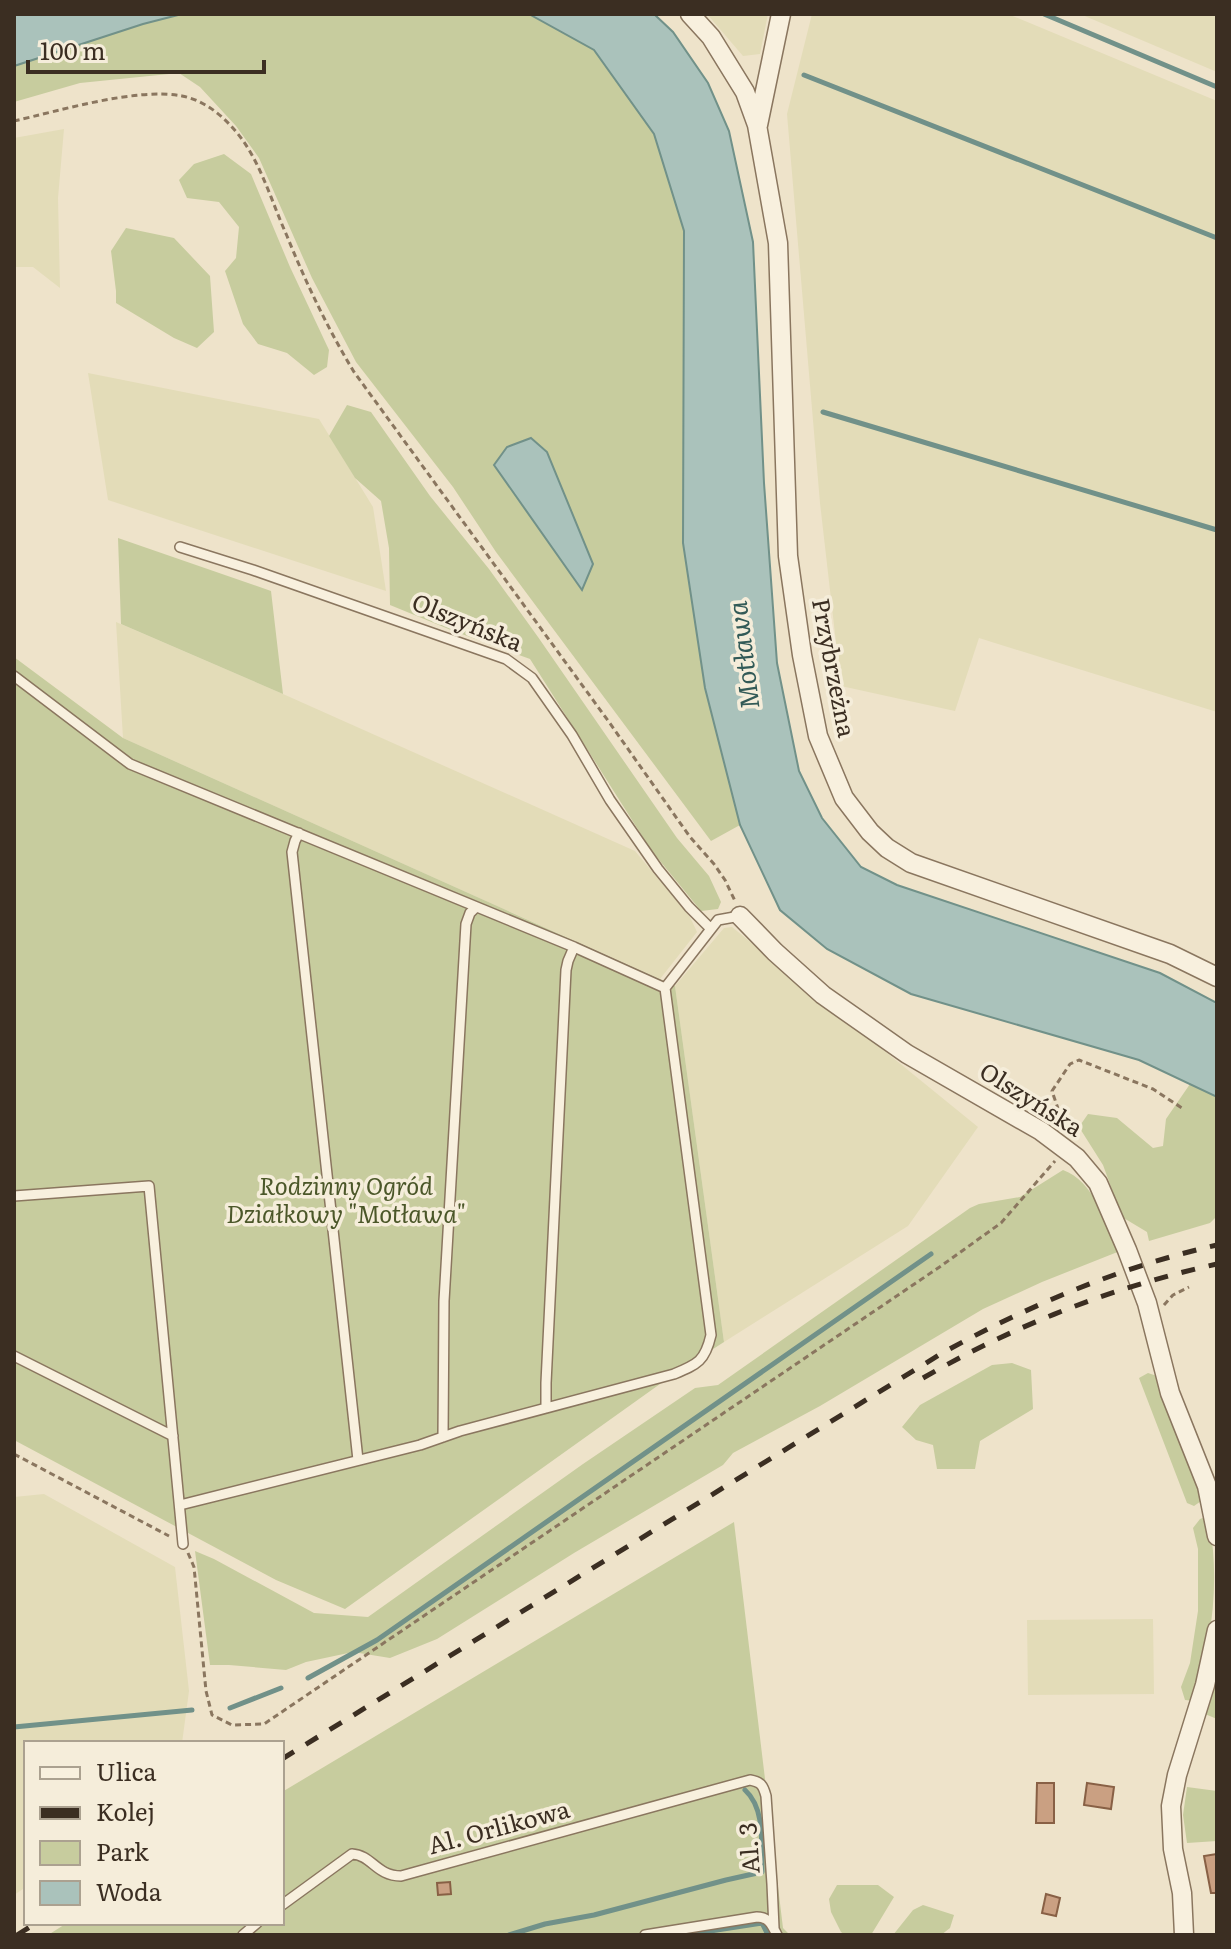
<svg xmlns="http://www.w3.org/2000/svg" width="1231" height="1949" font-family="Literata,serif">
	<style>
		.farmland { fill: #e3dcb8 }
		.green { fill: #c7cc9e }
		.water { fill: #aac2bb; stroke: #719189; stroke-width: 2 }
		.lines { fill: none; stroke-linecap: round; stroke-linejoin: round }
		.stream { stroke: #719189; stroke-width: 5 }
		.building { fill: #caa082; stroke: #886045; stroke-width: 2 }
		.service-casing { stroke: #8a765f; stroke-width: 12 }
		.minor-casing { stroke: #8a765f; stroke-width: 21 }
		.path { stroke: #8a765f; stroke-width: 3; stroke-dasharray: 6 4; stroke-linecap: butt }
		.service { stroke: #f8f0de; stroke-width: 9 }
		.minor { stroke: #f8f0de; stroke-width: 18 }
		.rail { stroke: #3b2e22; stroke-width: 5; stroke-dasharray: 14 14; stroke-linecap: butt }
		.labels { text-anchor: middle; stroke-width: 7; stroke-linejoin: round; paint-order: stroke }
		.street-label { font-size: 24px; fill: #3b2e22; stroke: #f5edda }
		.park-label { font-size: 24px; font-style: italic; fill: #4b5729; stroke: #f5edda }
		.water-label { font-size: 26px; font-style: italic; fill: #325a57; stroke: #f5edda }
	</style>
	<rect width="100%" height="100%" fill="#eee3ca"/>
	<path class="farmland" d="M707,14H768L760,54L743,56Z
		M812,14H1008L1217,101V712L979,638L955,711L841,686L820,503L787,114Z
		M1080,14H1217V72Z
		M64,129L58,198L60,288L33,267H14V138Z
		M88,373L319,419L373,507L386,591L108,500Z
		M116,622L283,694L635,851L690,917L697,932L660,979L123,738Z
		M732,927L978,1127L908,1226L724,1342L675,986L724,928Z
		M44,1494L175,1567L189,1691L182,1743H26V1887L14,1895V1497Z
		M1153,1619L1154,1694L1028,1695L1027,1620Z"/>
	<path class="green" d="M182,14H529L594,50L654,134L684,231L683,543L705,687L740,825L711,841L496,552L453,487L356,362L312,278L259,158L236,126L200,87L179,73L80,83L14,102V66L143,24Z
		M224,154L251,174L290,267L329,350L327,367L314,375L287,353L258,344L243,324L225,271L236,258L239,227L219,202L187,198L179,180L194,164Z
		M126,228L174,238L210,276L214,332L197,348L174,338L116,303V291L111,251Z
		M347,405L371,412L430,496L489,569L538,637L677,838L709,876L721,902L718,909L701,911L651,850L530,659L451,630L390,605L389,548L381,501L355,478L329,436Z
		M118,538L271,591L283,694L121,624Z
		M14,657L123,738L675,986L724,1342L674,1374L345,1609L276,1580L14,1440Z
		M1190,1084L1217,1097V1216L1210,1223L1149,1241L1147,1232L1122,1217L1103,1165L1079,1127L1088,1114L1117,1118L1153,1148L1163,1146L1166,1119Z
		M1063,1170C1094,1181 1106,1224 1120,1251L1042,1282L983,1309L820,1406L733,1453L723,1465L574,1553L437,1639L390,1658L353,1652L306,1662L286,1670L229,1665H210L195,1551L214,1559L314,1613L368,1617L583,1464L695,1388L718,1385L970,1208L979,1204L1020,1197Z
		M1012,1363L1031,1370L1033,1409L980,1441L975,1469H937L933,1445L916,1440L902,1427L920,1405L992,1365Z
		M1148,1373L1157,1376L1204,1499L1194,1506L1187,1503L1139,1378Z
		M1208,1516C1221,1579 1212,1640 1194,1701L1185,1700L1181,1687L1190,1663L1198,1611V1549L1193,1528L1200,1519Z
		M734,1522L783,1928L790,1935H48L67,1923H282V1792Z
		M1217,1675V1719L1205,1714Z
		M1187,1787L1217,1791V1841L1187,1843L1183,1815Z
		M837,1885H878L894,1897L871,1935H845L841,1932L831,1912L829,1899Z
		M923,1905L954,1915L950,1928L941,1935H893L913,1910Z"/>
	<path class="water" d="M14,14H182L143,24L14,66Z
		M529,14H654L673,32L708,83L729,131L753,242L764,483L777,663L799,771L822,818L861,867L897,885L1160,973L1217,1003V1097L1139,1060L911,994L827,949L780,910L740,825L705,688L683,543L684,231L654,134L594,50Z
		M531,438L547,452L593,564L582,590L494,465L507,447Z"/>
	<g class="lines">
		<path class="stream" d="M1044,14L1217,87
			M804,75L1217,238
			M823,412L1217,530
			M308,1678L377,1640L931,1254
			M230,1708L281,1688
			M14,1727L192,1710
			M691,1934L762,1923L768,1935
			M509,1935L545,1924L594,1915L726,1880L762,1872C761,1846 766,1809 745,1790"/>
	</g>
	<path class="building" d="M1037,1783H1054V1823H1036Z
		M1087,1783L1114,1787L1111,1809L1084,1805Z
		M1217,1854V1893H1211L1204,1856Z
		M450,1882L451,1894L438,1895L437,1883Z
		M1046,1894L1060,1898L1056,1916L1042,1913Z"/>
	<g class="lines">
		<defs>
			<path id="service" d="M180,547L253,570L506,659L532,678L572,735L610,800L658,869L689,907L711,929
				M14,676L130,764L574,947L665,988
				M299,833L295,841L292,852L358,1460
				M14,1196L149,1186L183,1544
				M14,1356L173,1436
				M546,1408V1383L566,970L568,961L574,947
				M443,1437L444,1301L466,924L470,913L476,907
				M180,1505L420,1445L460,1431L674,1374C698,1364 705,1361 711,1335L665,988L718,920L740,916
				M282,1905L352,1854C372,1855 376,1876 401,1876L750,1780C761,1782 763,1785 766,1796L772,1884L774,1928
				M243,1935L257,1923
				M645,1935L757,1917C769,1917 772,1925 777,1935"/>
			<path id="minor" d="M690,14L711,37L745,92L757,125L778,243L788,556L802,655L818,736L844,798L870,832L887,848L911,863L1170,954L1217,977
				M758,125L781,14
				M740,916L775,952L823,995L907,1054L1041,1131L1077,1158L1098,1183L1127,1250L1147,1303L1170,1393L1207,1486L1217,1536
				M1184,1935L1182,1893L1173,1849L1171,1806L1177,1775L1205,1685L1217,1630"/>
		</defs>
		<use href="#service" class="service-casing"/>
		<use href="#minor" class="minor-casing"/>
		<path class="path" d="M14,121C59,111 137,87 182,96C208,101 229,121 244,142C263,170 273,205 287,236C306,283 328,329 354,372L609,722L690,837L714,864L725,880L735,901
			M1065,1129L1052,1091L1070,1064L1079,1060L1153,1089L1182,1108
			M1164,1305L1173,1295L1189,1287
			M14,1454L169,1536
			M188,1553L194,1567L206,1691L212,1715L232,1725L264,1724L941,1266L1001,1223L1055,1161"/>
		<use href="#service" class="service"/>
		<use href="#minor" class="minor"/>
		<path class="rail" d="M923,1378C1015,1325 1113,1287 1217,1264
			M282,1759L944,1352C1030,1305 1120,1267 1217,1245
			M17,1935L36,1923"/>
	</g>
	<g class="labels">
		<g class="street-label">
			<text transform="translate(467 623) rotate(22)" y="8">Olszyńska</text>
			<text transform="translate(833 668) rotate(79)" y="8">Przybrzeżna</text>
			<text transform="translate(1031 1100) rotate(32)" y="8">Olszyńska</text>
			<text transform="translate(499 1828) rotate(-15)" y="8">Al. Orlikowa</text>
			<text transform="translate(750 1848) rotate(-94)" y="8">Al. 3</text>
		</g>
		<g class="park-label">
			<text x="346" y="1195">Rodzinny Ogród<tspan x="346" dy="28">Działkowy "Motława"</tspan></text>
		</g>
		<g class="water-label">
			<text transform="translate(744 655) rotate(-97)" y="9">Motława</text>
		</g>
	</g>
	<rect width="1231" height="1949" fill="none" stroke="#3b2e22" stroke-width="32"/>
	<rect x="24" y="1741" width="260" height="184" fill="#f5edda" stroke="#aba190" stroke-width="2"/>
	<rect x="40" y="1767" width="40" height="12" fill="#f8f0de" stroke="#aba190" stroke-width="2"/>
	<text x="96" y="1781" font-size="24" fill="#3b2e22">Ulica</text>
	<rect x="40" y="1807" width="40" height="12" fill="#3b2e22" stroke="#aba190" stroke-width="2"/>
	<text x="96" y="1821" font-size="24" fill="#3b2e22">Kolej</text>
	<rect x="40" y="1841" width="40" height="24" fill="#c7cc9e" stroke="#aba190" stroke-width="2"/>
	<text x="96" y="1861" font-size="24" fill="#3b2e22">Park</text>
	<rect x="40" y="1881" width="40" height="24" fill="#aac2bb" stroke="#aba190" stroke-width="2"/>
	<text x="96" y="1901" font-size="24" fill="#3b2e22">Woda</text>
	<path d="M28 60v12h236v-12" fill="none" stroke="#3b2e22" stroke-width="4"/>
	<text x="40" y="60" font-size="24" fill="#3b2e22" stroke="#f5edda" stroke-width="6" paint-order="stroke">100 m</text>
</svg>
